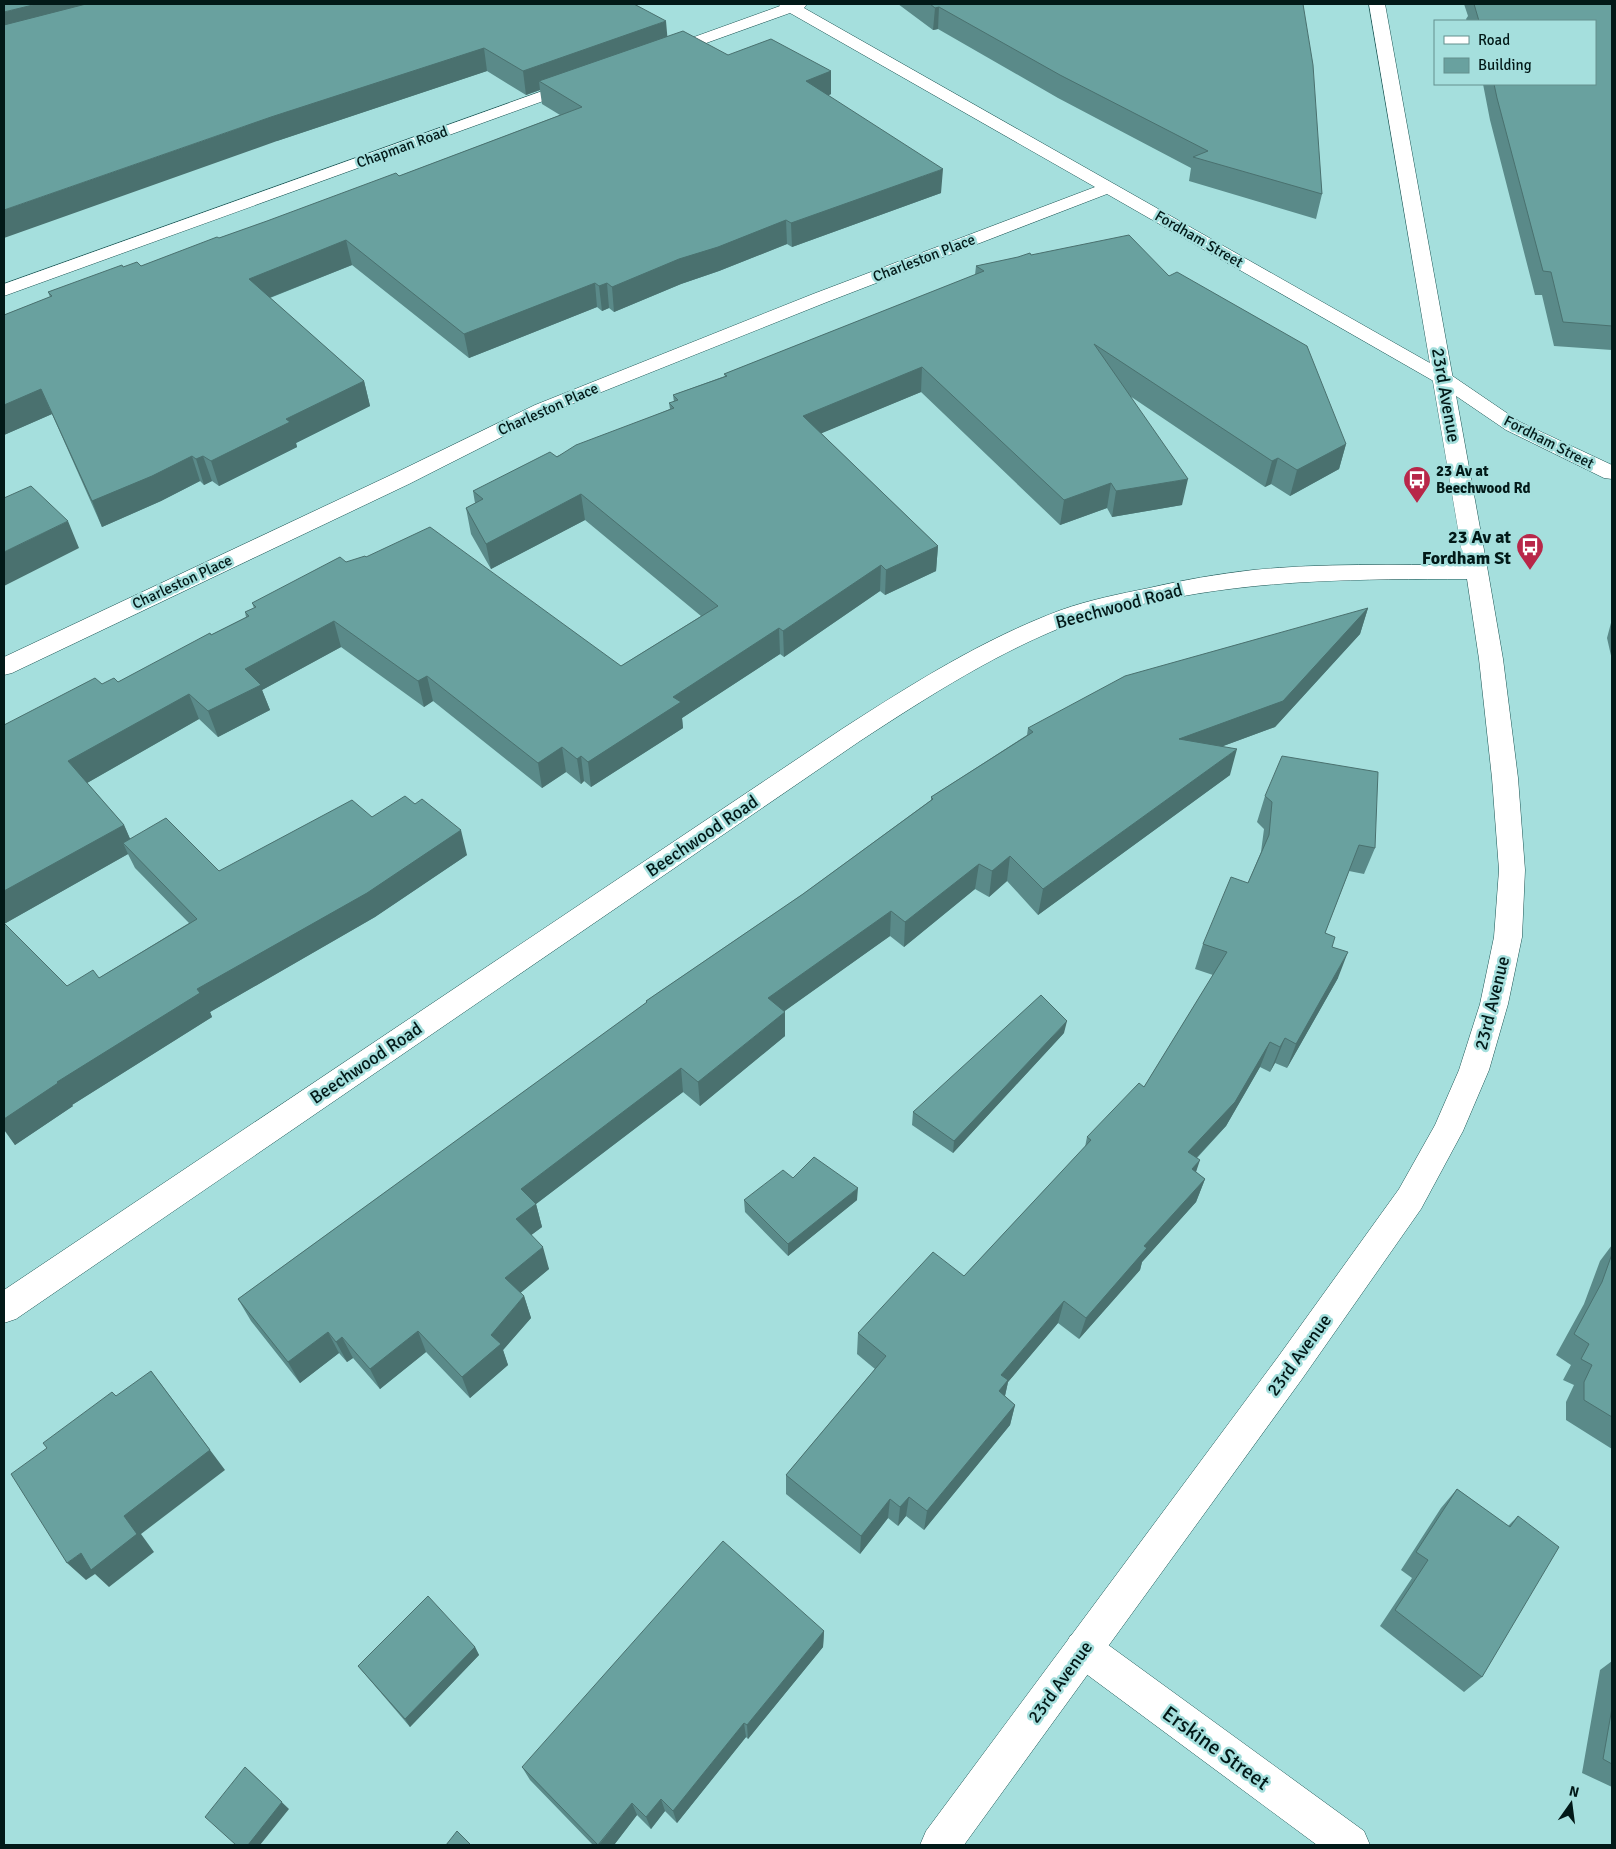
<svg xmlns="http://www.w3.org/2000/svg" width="1616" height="1849" font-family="Signika,sans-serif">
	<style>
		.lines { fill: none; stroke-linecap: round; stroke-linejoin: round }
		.street-casing { stroke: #1c5554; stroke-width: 1 }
		.secondary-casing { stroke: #1c5554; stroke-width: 1 }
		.street { fill: #fff; fill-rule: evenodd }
		.secondary { fill: #fff; fill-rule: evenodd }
		.wall { fill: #5a8a89; fill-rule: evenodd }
		.shaded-wall { fill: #4a716f }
		.building { fill: #69a19f; stroke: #4a716f }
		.labels { text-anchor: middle; stroke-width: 5; stroke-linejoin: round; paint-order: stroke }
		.far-street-label { font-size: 15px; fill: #021918; stroke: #a5dfdd }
		.far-poi-label { font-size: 15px; font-weight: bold; fill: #021918; stroke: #a5dfdd; text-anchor: start }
		.street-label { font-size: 18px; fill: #021918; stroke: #a5dfdd }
		.poi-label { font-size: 18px; font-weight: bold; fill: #021918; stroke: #a5dfdd; text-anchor: end }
		.near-street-label { font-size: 21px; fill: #021918; stroke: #a5dfdd }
	</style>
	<rect width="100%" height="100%" fill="#a5dfdd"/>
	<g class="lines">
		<defs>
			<path id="street" d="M778,4H807L804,8L1451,375L1520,422L1612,465V479L1604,478L1506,430L1437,383L1107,194L827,302L549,413L409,484L12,673L4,675V657L393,474L535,405L813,294L1095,187L790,13L670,56H658L656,53L658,50L780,6Z
				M576,79L582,81L584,84L582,87L4,296V284Z
				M1083,1630L1096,1636L1364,1831L1370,1845H1317L1070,1662L1064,1649L1070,1636Z"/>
			<path id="secondary" d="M1369,4H1385L1488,572L1503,659L1518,778L1525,870L1522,937L1508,1004L1489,1070L1463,1131L1421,1209L1302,1379L964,1845H920L926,1831L1278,1357L1399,1189L1435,1125L1459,1070L1480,1004L1494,937L1499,870L1492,778L1479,659L1467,579C1362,579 1261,579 1158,601C1131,606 1104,612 1078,621C1000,650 929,696 860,741L16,1319L4,1323V1290L842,729C912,684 983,639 1061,610C1089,600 1119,594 1149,588C1183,580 1218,574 1253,570C1323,563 1394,565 1464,565Z"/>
		</defs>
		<use href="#street" class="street-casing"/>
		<use href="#secondary" class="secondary-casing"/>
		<use href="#street" class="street"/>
		<use href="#secondary" class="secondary"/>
	</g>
	<path class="wall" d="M4,4H640L636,5L667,36L728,55L831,71V94L828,96L941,193L792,247L787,244L719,271L681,284L614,312L609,308L602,311L597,307L469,358L352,265L270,298L364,381L370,406L296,443L297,447L219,486L212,481L204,485L200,481L161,501L102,527L52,414L4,435V315L50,297L48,292L123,267L141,266L219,238L399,176L560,115L542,104L540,90L526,95L487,71L277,141Z
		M898,4H1303L1322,194L1316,219L1189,181L1191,168L1058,98L938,29L933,30Z
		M1464,4H1612V350L1554,346L1542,295H1535L1490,120L1483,84H1595V21H1467L1466,19L1468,16Z
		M1031,255L1169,276L1346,444L1339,469L1290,496L1271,484L1265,487L1130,396L1182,505L1112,517L1107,508L1060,525L921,392L821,433L938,546L936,571L885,595L880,591L784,657L780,654L682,718L683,728L591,787L584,781L581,784L566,772L542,788L433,701L424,707L341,647L262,690L270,710L218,737L199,719L87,783L124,825L130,839L219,871L372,817L467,855L375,917L210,1012L212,1017L72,1105L73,1106L15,1145L4,1130V725L102,684L118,682L246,617L245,612L254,608L252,603L346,562L366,557L621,666L701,616L585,520L491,569L471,534L466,508L475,503L473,491L670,409L669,403L674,402L673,395L725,376L724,374L975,275L976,266ZM128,854L135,868L189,923L99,978L67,986L4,924Z
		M1368,608L1360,634L1275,727L1223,746L1230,775L1038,915L1007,881L989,897L975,889L904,947L890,936L784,1011L785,1036L700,1106L683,1092L536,1204L542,1227L531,1235L549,1269L520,1293L524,1296L531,1318L503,1350L508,1365L470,1398L426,1352L380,1389L353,1358L347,1362L339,1353L300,1383L251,1321L238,1299L646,1003V1001L803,894L931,800V797L1027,735L1028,728Z
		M1612,619V660L1607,638Z
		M1265,796L1375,848L1364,874L1349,871L1325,933L1332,947L1338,978L1287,1068L1275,1063L1270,1072L1260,1067L1226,1126L1197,1158L1196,1172L1205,1179L1196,1202L1142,1262L1140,1270L1079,1339L1058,1323L1008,1382L1005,1396L1015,1405L1010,1425L924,1530L906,1516L898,1526L888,1518L860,1554L786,1494V1475L875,1369L857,1354L858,1333L964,1276L1085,1147L1087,1137L1144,1087L1213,975L1195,969L1203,944L1248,883L1261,852L1264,829L1257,822Z
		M1064,1033L953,1153L912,1125L913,1112Z
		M793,1178L857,1200L788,1256L745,1212L744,1200Z
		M1612,1245V1449L1566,1420V1402L1574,1385L1563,1380L1571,1365L1556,1355L1584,1304L1600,1261Z
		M1457,1489L1508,1526L1518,1516L1482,1677L1464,1692L1380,1626L1412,1578L1401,1570L1441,1508Z
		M824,1631L823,1647L748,1739L746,1737L677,1823L665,1811L651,1829L637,1815L614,1845H593L530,1780L522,1767Z
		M475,1647L479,1655L410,1727L358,1666Z
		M1612,1661V1787L1582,1773L1600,1670Z"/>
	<path class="shaded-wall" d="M37,4H132L4,37V12Z
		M939,7L938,29L933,30L935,8Z
		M666,21L668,44L539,81L540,90L526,95L523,71Z
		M484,48L487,71L277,141L4,238V210L271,117Z
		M831,71V94L806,104V81Z
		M943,169L941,193L792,247L791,223Z
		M786,220L787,244L719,271L681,284L614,312L612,287L679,259Z
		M346,240L352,265L256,303L249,279Z
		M595,283L597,307L469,358L464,334Z
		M607,283L609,308L602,311L599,286Z
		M922,367L921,392L803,441V416Z
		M364,381L370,406L296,443L297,447L219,486L211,461L286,419Z
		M41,389L52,414L4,435V405Z
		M1346,444L1339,469L1290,496L1297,470Z
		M192,456L200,481L161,501L102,527L92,501Z
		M203,456L212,481L204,485L196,459Z
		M1278,458L1271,484L1265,487L1272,461Z
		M1188,479L1182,505L1112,517L1116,491Z
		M1111,483L1107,508L1060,525L1064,500Z
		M581,494L585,520L491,569L486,544Z
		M68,521L79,548L4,586V552Z
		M938,546L936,571L885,595L886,570Z
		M881,565L880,591L784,657L783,631Z
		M1368,608L1360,634L1275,727L1172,765L1179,739Z
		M334,621L341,647L262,690L270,710L218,737L208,711L245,669Z
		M779,628L780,654L682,718L683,728L591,787L588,762L673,697Z
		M427,676L433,701L424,707L418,681Z
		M189,694L199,719L80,787L68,761Z
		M562,747L566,772L542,788L538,763Z
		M1237,749L1230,775L1038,915L1043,889Z
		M581,756L584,781L581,784L577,759Z
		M124,825L135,850L123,843L128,854L4,924V891Z
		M461,830L467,855L375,917L210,1012L212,1017L72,1105L73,1106L15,1145L4,1129V1119L57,1082L197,989Z
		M1010,856L1007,881L989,897L992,871Z
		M979,864L975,889L904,947L905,922Z
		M891,911L890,936L768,1023V998Z
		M1348,952L1338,978L1287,1068L1296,1044Z
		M785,1012V1036L700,1106L698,1082Z
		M1067,1021L1064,1033L953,1153L954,1141Z
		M1285,1038L1275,1063L1270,1072L1280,1047Z
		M1270,1042L1260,1067L1226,1126L1180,1175L1188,1152Z
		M681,1068L683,1092L536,1204L542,1227L522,1242L516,1219L521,1189Z
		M1200,1160L1192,1184V1169Z
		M1205,1179L1196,1202L1142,1262L1140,1270L1079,1339L1086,1318L1144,1246Z
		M858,1188L857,1200L788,1256V1244Z
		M543,1247L549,1269L512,1300L505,1278Z
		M524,1296L531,1318L503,1350L508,1365L470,1398L462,1377L491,1335Z
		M1064,1301L1058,1323L1008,1382L1004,1400L995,1412L1001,1375Z
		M418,1331L426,1352L380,1389L370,1369Z
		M328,1332L339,1353L300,1383L288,1362Z
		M342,1337L353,1358L347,1362L336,1342Z
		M151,1371L225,1470L141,1534L154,1552L109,1587L95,1574L86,1580L67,1563L81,1553L124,1516Z
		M1015,1405L1010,1425L924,1530L927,1511Z
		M909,1497L906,1516L898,1526L900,1507Z
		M890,1499L888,1518L860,1554L861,1536Z
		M824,1631L823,1647L748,1739L747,1725Z
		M475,1647L479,1655L410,1727L405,1719Z
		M744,1723L746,1737L677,1823L673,1811Z
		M245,1767L289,1809L260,1845H248Z
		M661,1799L665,1811L651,1829L646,1817Z
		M632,1803L637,1815L614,1845H599Z"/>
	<path class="building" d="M4,4H37L4,12Z
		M86,4H634L666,21L523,71L484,48L271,117L4,210V25Z
		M930,4H1303L1313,65L1322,194L1193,157L1208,151L1060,75L939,7L935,8Z
		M1474,4H1612V326L1563,322L1551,272L1543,271L1497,98L1494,84H1595V21H1479Z
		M683,31L728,55L771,39L831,71L806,81L943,169L791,223L786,220L718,247L679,259L612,287L607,283L599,286L595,283L464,334L346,240L249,279L364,381L286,419L290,422L211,461L203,456L196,459L192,456L152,476L92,501L41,389L4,405V315L52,296L48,292L122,265L123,267L137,262L141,266L217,237L219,238L267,221L396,173L399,176L582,107L539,81Z
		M1129,235L1169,276L1177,272L1307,346L1346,444L1297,470L1278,458L1272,461L1094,344L1188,479L1116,491L1111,483L1064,500L922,367L803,416L938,546L886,570L881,565L783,631L779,628L673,697L681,702L588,762L581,756L577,759L562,747L538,763L427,676L418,681L334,621L245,669L261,685L208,711L189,694L68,761L124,825L4,891V725L95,678L102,684L114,678L118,682L210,633L211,635L249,616L245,612L256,607L252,603L340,557L346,562L365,556L366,557L430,527L621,666L718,606L581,494L486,544L466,508L483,499L473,491L550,452L557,457L576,445L674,408L669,403L678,400L673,395L727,376L724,374L984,271L976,266L1018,257L1030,253L1031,255Z
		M31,486L68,521L4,552V498Z
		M1368,608L1283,701L1179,739L1237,749L1043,889L1010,856L992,871L979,864L905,922L891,911L768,998L785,1012L698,1082L681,1068L521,1189L536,1204L516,1219L543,1247L505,1278L524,1296L491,1335L501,1344L462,1377L418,1331L370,1369L342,1337L336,1342L328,1332L288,1362L238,1299L647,1002L646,1001L803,894L933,799L931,797L1033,732L1028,728L1125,676Z
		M1282,756L1378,772L1375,848L1359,845L1325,933L1335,937L1332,947L1348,952L1296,1044L1285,1038L1280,1047L1270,1042L1235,1102L1188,1152L1200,1160L1192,1169L1205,1179L1144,1246L1147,1248L1086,1318L1064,1301L1001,1375L1008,1380L999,1391L1015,1405L927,1511L909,1497L900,1507L890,1499L861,1536L786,1475L886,1356L858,1333L933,1252L964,1276L1091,1140L1087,1137L1139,1083L1144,1087L1227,952L1203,944L1231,877L1248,883L1269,835L1272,802L1265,796Z
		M405,796L415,804L422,799L461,830L367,893L197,989L200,993L57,1082L58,1083L4,1119V923L67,986L93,970L99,978L197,919L123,843L166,818L219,871L352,800L372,817Z
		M1041,995L1067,1021L954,1141L913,1112Z
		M814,1157L858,1188L788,1244L744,1200L783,1170L793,1178Z
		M1612,1254V1417L1584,1400V1382L1592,1365L1581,1359L1589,1344L1574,1334L1602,1282Z
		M151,1371L210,1450L124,1516L137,1534L91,1570L81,1553L67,1563L11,1474L47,1448L43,1443L112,1392L116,1396Z
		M1457,1489L1510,1527L1518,1516L1559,1547L1482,1677L1395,1610L1428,1560L1416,1552Z
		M723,1541L824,1631L747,1725L744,1723L673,1811L661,1799L646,1817L632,1803L598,1845L522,1767Z
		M428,1596L475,1647L405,1719L358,1666Z
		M1612,1708V1764L1603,1759Z
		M245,1767L282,1802L248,1845H236L205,1817Z
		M457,1831L471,1845H446Z"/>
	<defs>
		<symbol id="bus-pin" viewBox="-11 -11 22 30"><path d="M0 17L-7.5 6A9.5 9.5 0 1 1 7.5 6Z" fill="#b82749" stroke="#a5dfdd"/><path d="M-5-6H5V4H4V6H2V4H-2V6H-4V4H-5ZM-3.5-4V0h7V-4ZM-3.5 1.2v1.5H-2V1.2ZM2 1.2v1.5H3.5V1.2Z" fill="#fff"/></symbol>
	</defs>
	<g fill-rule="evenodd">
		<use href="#bus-pin" x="1401" y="464" width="32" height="43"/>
		<use href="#bus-pin" x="1514" y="531" width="32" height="43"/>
	</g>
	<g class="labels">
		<g class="far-street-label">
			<text transform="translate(402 147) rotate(-20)" y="5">Chapman Road</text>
			<text transform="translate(1199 239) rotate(30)" y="5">Fordham Street</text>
			<text transform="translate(924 258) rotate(-21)" y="5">Charleston Place</text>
			<text transform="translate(548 409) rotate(-24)" y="5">Charleston Place</text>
			<text transform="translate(1549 442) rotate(27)" y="5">Fordham Street</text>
			<text transform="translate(182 582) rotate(-25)" y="5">Charleston Place</text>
		</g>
		<g class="far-poi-label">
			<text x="1436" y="476">23 Av at<tspan x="1436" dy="17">Beechwood Rd</tspan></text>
		</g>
		<g class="street-label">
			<text transform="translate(1446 395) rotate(80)" y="6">23rd Avenue</text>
			<text transform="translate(1119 606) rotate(-15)" y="6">Beechwood Road</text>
			<text transform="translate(702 836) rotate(-34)" y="6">Beechwood Road</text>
			<text transform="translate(1492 1003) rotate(-76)" y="6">23rd Avenue</text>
			<text transform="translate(366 1063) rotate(-34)" y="6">Beechwood Road</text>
			<text transform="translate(1299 1355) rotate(-54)" y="6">23rd Avenue</text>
			<text transform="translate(1060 1682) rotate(-54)" y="6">23rd Avenue</text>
		</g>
		<g class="poi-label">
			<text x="1511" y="543">23 Av at<tspan x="1511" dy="21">Fordham St</tspan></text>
		</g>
		<g class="near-street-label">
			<text transform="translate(1216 1748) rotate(36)" y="7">Erskine Street</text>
		</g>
	</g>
	<rect width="1616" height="1849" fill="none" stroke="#021918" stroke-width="10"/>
	<rect x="1434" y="20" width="162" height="65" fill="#a5dfdd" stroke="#64908e"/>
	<rect x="1444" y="36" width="25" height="8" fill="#ffffff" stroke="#64908e"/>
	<text x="1478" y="45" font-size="15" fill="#021918">Road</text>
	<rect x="1444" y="58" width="25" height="15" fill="#69a19f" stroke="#64908e"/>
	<text x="1478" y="70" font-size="15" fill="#021918">Building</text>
	<g transform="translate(1571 1804) rotate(14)" stroke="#a5dfdd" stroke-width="4" paint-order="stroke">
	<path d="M0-4L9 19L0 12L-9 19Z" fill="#021918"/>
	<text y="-8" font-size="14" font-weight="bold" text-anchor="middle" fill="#021918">N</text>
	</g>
</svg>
